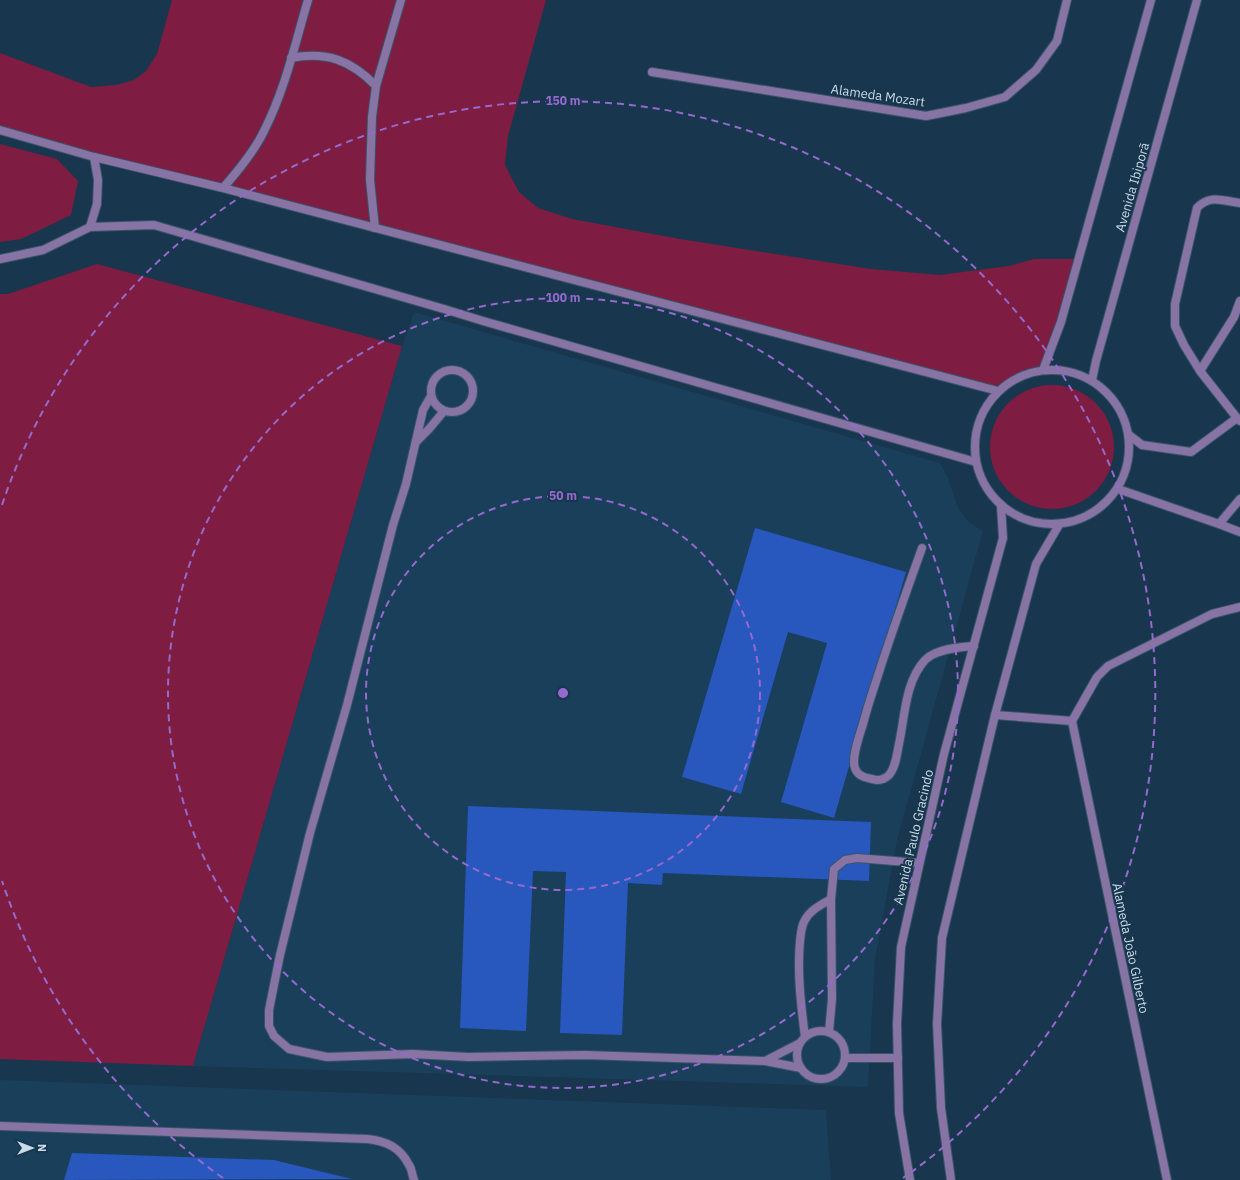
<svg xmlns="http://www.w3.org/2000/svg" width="1240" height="1180" font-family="'IBM Plex Sans',sans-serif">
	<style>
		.built { fill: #193f5b }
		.green { fill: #7e1d41 }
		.building { fill: #2857be }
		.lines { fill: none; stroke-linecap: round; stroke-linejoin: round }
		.service-casing { stroke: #385469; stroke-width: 10 }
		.minor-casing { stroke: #385469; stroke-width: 10 }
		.tertiary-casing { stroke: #385469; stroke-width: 10 }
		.service { stroke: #8773a4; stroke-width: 8 }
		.minor { stroke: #8773a4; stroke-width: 8 }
		.tertiary { stroke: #8773a4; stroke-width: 8 }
		.ring { fill: none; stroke: #9669ce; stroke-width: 2; stroke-dasharray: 7 5 }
		.labels { text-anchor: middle; stroke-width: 4; stroke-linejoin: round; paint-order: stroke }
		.street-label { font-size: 13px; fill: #c9dae9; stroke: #18364d }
		.centre { fill: #9669ce; stroke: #18364d; stroke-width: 2 }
		.ring-label { font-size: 12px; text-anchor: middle; font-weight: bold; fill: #9669ce; stroke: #18364d; stroke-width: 4; stroke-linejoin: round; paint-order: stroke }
	</style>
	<rect width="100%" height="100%" fill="#18364d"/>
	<path class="built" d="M414,312L940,463L947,476L959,510L970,523L983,531L897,840L875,959L868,1087L193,1066L402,346Z
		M0,1080L826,1110L831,1180H0Z"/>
	<path class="green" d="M172,0H546L508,136L505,165L519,192L538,208L572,219L680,239L871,269L940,275L1009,266L1034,259H1079L1043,370L998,391L0,130V53L91,87L116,85L134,80L146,71L157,54Z
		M0,144L57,159L78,181L71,215L21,239L0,242Z
		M97,264L402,346L193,1066L0,1059V294H8Z
		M990 447a62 62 0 1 1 124 0a62 62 0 1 1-124 0Z"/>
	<path class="building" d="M755,528L906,572L834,818L781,802L827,643L788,632L741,794L682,777Z
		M468,806L871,822L869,881L663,873L662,885L628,883L622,1035L560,1033L566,872L533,871L526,1031L460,1028Z
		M72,1153L274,1160L352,1179L64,1180Z"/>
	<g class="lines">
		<defs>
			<path id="service" d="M431 391a21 21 0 1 1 42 0a21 21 0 1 1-42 0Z
				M1200,371L1234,317L1240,301
				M431,396L423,410L406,484L393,525L347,705L310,833L280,955L269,1010V1026L274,1036L289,1049L327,1057L413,1054L468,1057L585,1055L765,1061L801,1068
				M1237,418L1200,371L1184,345L1175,326V304L1197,208C1210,194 1223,201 1240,203
				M416,442L429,429L444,411
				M922,548C908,587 894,626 881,666C875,685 868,704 863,724C860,734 851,758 855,768C857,775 865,778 872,779C878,781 884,780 889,775C896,767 897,753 899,744C905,716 905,682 925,660C936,649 959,647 974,646
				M995,715L1072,721
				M797 1055a24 24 0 1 1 48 0a24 24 0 1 1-48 0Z
				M829,1032L832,999L831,899L834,869L845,860L857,858L919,863
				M805,1037C801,1005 797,973 800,941C801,934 801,926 805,920C810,910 821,905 831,899
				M845,1058H898
				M765,1061L800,1043
				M0,1126L367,1139C386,1141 400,1147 409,1165C412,1169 412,1175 414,1180"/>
			<path id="minor" d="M291,58C326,51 351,60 376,86
				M652,72L926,116L966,108L1005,97L1036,70L1057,41L1067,0
				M0,130L94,157L223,188L998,391
				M223,188C238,171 254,152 264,131C285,90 295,44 308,0
				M90,227L97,204L98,180L94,157
				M375,228L370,180L372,117L376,86L401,0
				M0,259L43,250L90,227L154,225L444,309L483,321L976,462
				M1129,435L1142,445L1191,452L1237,418L1240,421
				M1118,489L1219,524L1240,532
				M1219,524L1240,499
				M1167,1180L1072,721L1097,677L1108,666L1212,614L1240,607"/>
			<path id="tertiary" d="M975 447a77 77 0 1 1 154 0a77 77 0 1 1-154 0Z
				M1043,370L1061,322L1151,0
				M1092,380L1096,361L1197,0
				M910,1180L899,1113L897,1024L901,947L944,754L1003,538L1001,506
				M951,1180L941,1108L937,1024L942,938L995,715L1036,564L1059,525"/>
		</defs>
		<use href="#service" class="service-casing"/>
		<use href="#minor" class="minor-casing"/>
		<use href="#tertiary" class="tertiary-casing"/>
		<use href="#service" class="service"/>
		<use href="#minor" class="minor"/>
		<use href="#tertiary" class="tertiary"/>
	</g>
	<g class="ring">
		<circle cx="563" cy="693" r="197"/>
		<circle cx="563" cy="693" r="395"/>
		<path d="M223 1178A592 592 0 0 1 2 881M2 505A592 592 0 1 1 903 1178"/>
	</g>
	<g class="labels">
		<g class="street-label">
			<text transform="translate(878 95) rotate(8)" y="5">Alameda Mozart</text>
			<text transform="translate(1132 187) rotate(-74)" y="5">Avenida Ibiporã</text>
			<text transform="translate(913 837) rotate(-77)" y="5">Avenida Paulo Gracindo</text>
			<text transform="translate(1131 948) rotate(78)" y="5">Alameda João Gilberto</text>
		</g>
	</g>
	<circle cx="563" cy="693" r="6" class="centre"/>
	<g class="ring-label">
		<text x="563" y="105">150 m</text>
		<text x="563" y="302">100 m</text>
		<text x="563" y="500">50 m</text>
	</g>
	<g transform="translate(32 1148) rotate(90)" stroke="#18364d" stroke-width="3" paint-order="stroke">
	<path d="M0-3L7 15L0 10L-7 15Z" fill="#c9dae9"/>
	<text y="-6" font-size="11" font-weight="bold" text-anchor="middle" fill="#c9dae9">N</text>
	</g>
</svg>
